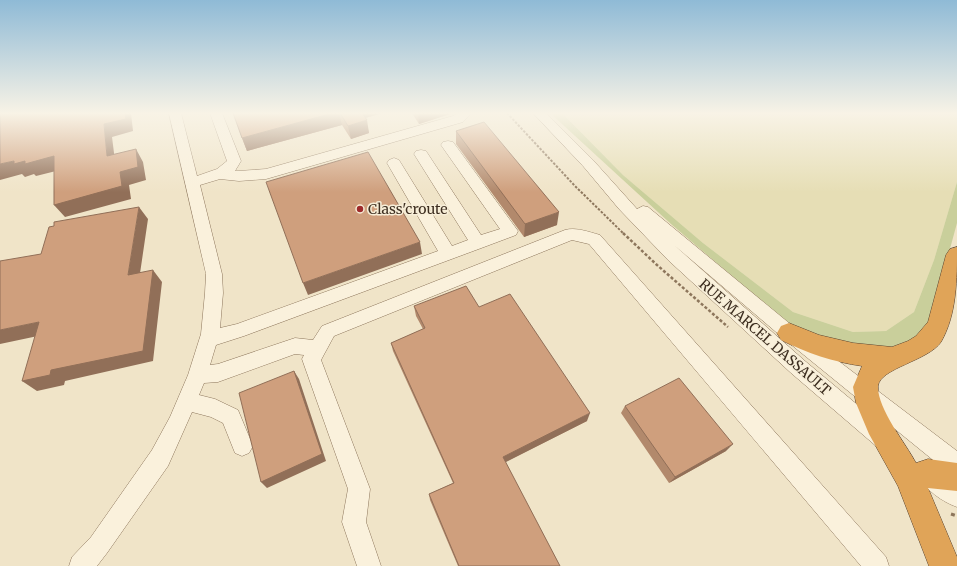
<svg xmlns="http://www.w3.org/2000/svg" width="957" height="566" font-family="Merriweather,serif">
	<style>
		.farmland { fill: #e6deb5 }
		.green { fill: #c9cf9b }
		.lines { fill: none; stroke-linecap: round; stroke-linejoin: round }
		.minor-casing { stroke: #8d765c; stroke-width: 1 }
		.highway-casing { stroke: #5b4430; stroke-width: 1 }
		.path-far2 { stroke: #8d765c; stroke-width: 2; stroke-dasharray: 2.5 1.5; stroke-linecap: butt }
		.path-far1 { stroke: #8d765c; stroke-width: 2.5; stroke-dasharray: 3 2; stroke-linecap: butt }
		.path { stroke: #8d765c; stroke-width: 3; stroke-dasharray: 4 2.5; stroke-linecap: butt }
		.minor { fill: #faf1dc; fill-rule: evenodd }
		.highway { fill: #e0a458; fill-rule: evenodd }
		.wall { fill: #b2896c }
		.shaded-wall { fill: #916f58 }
		.building { fill: #cf9f7d; stroke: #916f58 }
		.poi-dot { fill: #9e2a2b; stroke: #f7eed8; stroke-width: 1.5 }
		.labels { text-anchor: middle; stroke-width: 3; stroke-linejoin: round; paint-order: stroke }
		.poi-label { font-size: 14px; fill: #3d2e20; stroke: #f7eed8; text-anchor: start }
		.street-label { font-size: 14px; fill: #3d2e20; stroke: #f7eed8 }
	</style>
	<rect width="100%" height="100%" fill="#f0e4c8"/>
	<path class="farmland" d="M562,113H957V182L934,260L914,312L886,331L853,332L793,312L703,243L623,175Z"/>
	<path class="green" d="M550,113H562L623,175L703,243L793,312L853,332L886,331L914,312L934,260L957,182V223L932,315L919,338L898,349L874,352L799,330L775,313L671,224Z"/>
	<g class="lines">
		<defs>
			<path id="minor" d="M169,113H181L197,176L217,169L227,161L210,113H222L241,161L235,171H239L266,169L453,116L458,113H472L463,122L266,179L239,181L220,179L200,185L222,274L223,293L220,328L237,324L438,251L387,163L389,160L394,158L399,160L452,246L468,240L414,154L416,151L421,150L426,151L481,235L500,229L441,145L443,142L448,141L453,142L518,231L516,235L484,247L244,336L216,345L210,365L218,364L295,338L313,340L322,326L565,230C576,227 589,232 600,235L886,557L889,566H861L589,244L572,240L334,336L321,360L370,489L366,522L381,566H357L342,522L348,489L302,359L304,355L295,354L218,382L204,383L199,395L215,399L238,410L253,446L249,453L242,456L235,453L223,423L211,417L192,412L168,466L107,553L97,566H69L72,557L91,537L152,450L170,417L188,375L201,334L205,293L206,274Z
				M533,113H546L593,160L637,209L643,206L648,207L795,328L957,451V476L949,473L783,338L674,245L805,361L890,432L893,439L890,446L883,449L876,446L791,373L668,260L619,209L583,166Z
				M930,465L938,468L957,482V507C943,502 925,490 919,476L922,468Z"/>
			<path id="highway" d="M957,247C957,279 957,314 941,342C928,361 880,368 878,386C877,408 906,444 916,463L928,459L957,463V491L928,488L957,557V566H929L898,486L869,434L856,403L853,387L862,366C833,362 807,353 781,340L777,333L781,326L789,323L819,335L853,343L892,347L908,341L916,336L928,322L946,255L950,249Z"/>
		</defs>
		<use href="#minor" class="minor-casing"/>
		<use href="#highway" class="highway-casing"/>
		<path class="path-far2" d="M507,113L575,186L624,234"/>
		<path class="path-far1" d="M623,233L657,265L728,327"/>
		<path class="path" d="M951,514L957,516"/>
		<use href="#minor" class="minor"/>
		<use href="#highway" class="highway"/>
	</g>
	<path class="wall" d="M233,113H383L365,118L369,133L351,139L342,125L247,151L242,138Z
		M412,113H453L419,124Z
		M456,131L557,225L524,237L456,144Z
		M414,306L479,307L587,421L505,462L560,566H458L430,500L429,494L453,483L393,351L391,343L423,329L416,316Z
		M625,406L726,451L669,483L621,413Z"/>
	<path class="shaded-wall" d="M125,113H131L133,131L112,137L116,169L107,156L104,124Z
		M333,113H339L342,125L247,151L242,138Z
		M359,113H383L361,119Z
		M418,113H453L419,124Z
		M367,120L369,133L351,139L348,126Z
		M136,149L143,162L146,180L129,185L131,199L65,217L54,205L120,172Z
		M54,156L64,169L36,176L34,174L25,177L22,174L0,180V164L14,161H25Z
		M139,207L148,219L138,287L128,275Z
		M559,212L557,225L524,237L525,224Z
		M420,242L422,254L308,295L303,283Z
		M153,270L162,282L153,361L65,381L64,385L37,391L22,381L51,370Z
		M39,322L52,333L0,344V330Z
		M294,371L299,379L326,461L267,488L261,482Z
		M590,413L587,421L502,464L503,457Z
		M733,444L726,451L669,483L675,477Z"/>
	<path class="building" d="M0,113H125L126,119L104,124L107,156L136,149L138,167L120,172L122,186L54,205V156L25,164V161L14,164V161L0,164Z
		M233,113H333L242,138Z
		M340,113H362L367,120L348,126Z
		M484,122L559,212L525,224L456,131Z
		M368,152L420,242L303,283L266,182Z
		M139,207L128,275L153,270L143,351L51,370L50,375L22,381L39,322L0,330V261L41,254L49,227L54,226V222Z
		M466,286L479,307L510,294L590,413L503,457L560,566H459L429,494L454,483L391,343L425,328L414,306Z
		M294,371L322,454L261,482L239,393Z
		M679,378L733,444L675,477L625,406Z"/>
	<linearGradient id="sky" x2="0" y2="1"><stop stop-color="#8fbad6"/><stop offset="0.59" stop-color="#f8f3e6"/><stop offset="1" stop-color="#f8f3e6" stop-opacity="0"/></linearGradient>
	<rect width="957" height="192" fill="url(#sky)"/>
	<circle class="poi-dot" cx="360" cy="209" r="4"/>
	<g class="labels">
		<g class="poi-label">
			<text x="368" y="214">Class'croute</text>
		</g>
		<g class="street-label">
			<text transform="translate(765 337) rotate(41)" y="5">RUE MARCEL DASSAULT</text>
		</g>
	</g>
</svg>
